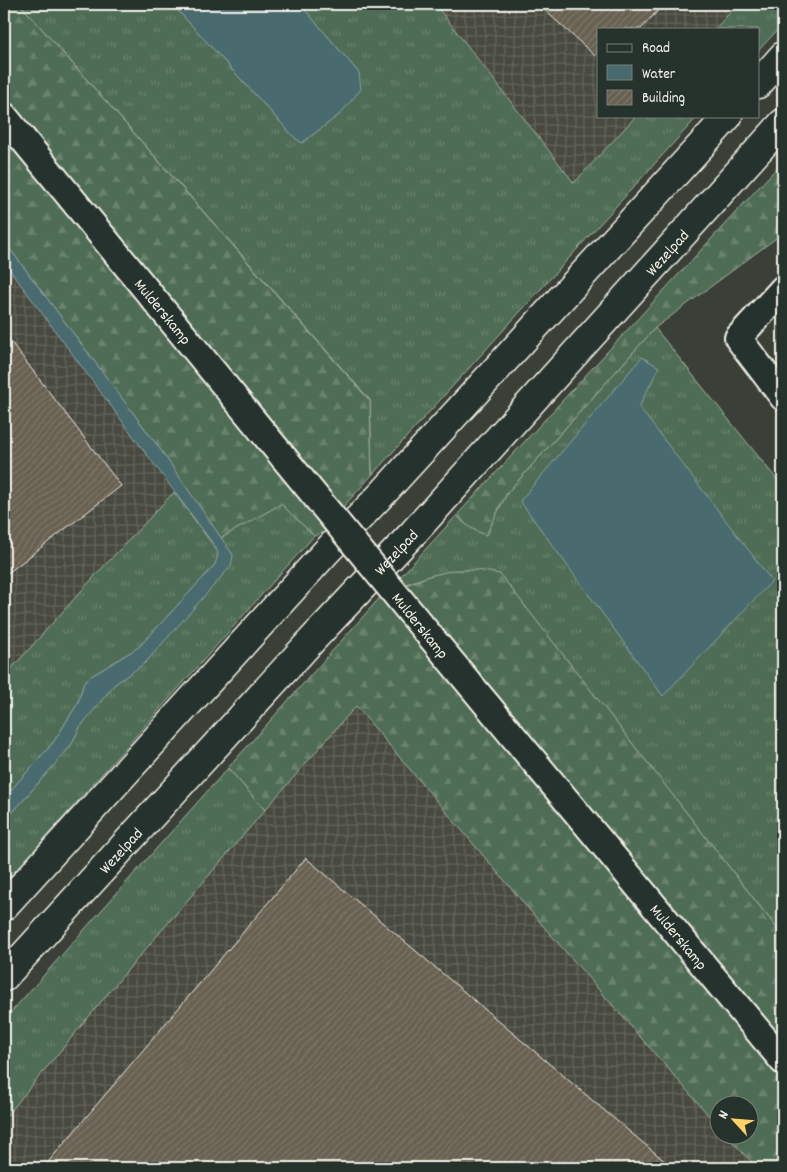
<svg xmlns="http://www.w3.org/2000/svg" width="787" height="1172" font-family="Dekko,sans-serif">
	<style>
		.industrial { fill: url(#industrial-grid) }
		.grass { fill: url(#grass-tufts); stroke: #a2af9f; fill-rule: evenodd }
		.forest { fill: url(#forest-firs); stroke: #a2af9f }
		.water { fill: #486a6e; stroke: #8da09f }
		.building { fill: url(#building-hatch); stroke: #f4f1e8 }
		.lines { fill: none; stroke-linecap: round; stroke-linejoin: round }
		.minor-casing { stroke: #f4f1e8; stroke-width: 30 }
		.highway-casing { stroke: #f4f1e8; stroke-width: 31 }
		.minor { stroke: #26332d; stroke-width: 26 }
		.highway { stroke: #26332d; stroke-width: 28 }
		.minor-bridge-casing { stroke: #f4f1e8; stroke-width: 30; stroke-linecap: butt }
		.minor-bridge { stroke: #26332d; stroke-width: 26 }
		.labels { text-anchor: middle; stroke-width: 4; stroke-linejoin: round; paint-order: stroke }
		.street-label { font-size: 16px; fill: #f4f1e8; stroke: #26332d }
	</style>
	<defs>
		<pattern id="industrial-grid" width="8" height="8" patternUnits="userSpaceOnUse" patternTransform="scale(1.25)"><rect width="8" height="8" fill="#484a40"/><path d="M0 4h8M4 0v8" fill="none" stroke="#63655c"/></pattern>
		<pattern id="grass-tufts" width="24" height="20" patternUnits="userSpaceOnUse" patternTransform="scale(1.25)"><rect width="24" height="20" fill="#506d56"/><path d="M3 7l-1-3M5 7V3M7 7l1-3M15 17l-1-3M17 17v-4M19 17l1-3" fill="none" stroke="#6a826e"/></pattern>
		<pattern id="forest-firs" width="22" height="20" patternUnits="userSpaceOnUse" patternTransform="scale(1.25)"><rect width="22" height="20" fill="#506d56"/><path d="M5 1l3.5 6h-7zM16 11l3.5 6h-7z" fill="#6a826e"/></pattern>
		<pattern id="building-hatch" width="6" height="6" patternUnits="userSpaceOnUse" patternTransform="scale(1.25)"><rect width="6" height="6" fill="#686051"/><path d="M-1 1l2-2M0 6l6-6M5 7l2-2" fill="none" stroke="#7e776a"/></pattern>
	</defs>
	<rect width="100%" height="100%" fill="#3a4038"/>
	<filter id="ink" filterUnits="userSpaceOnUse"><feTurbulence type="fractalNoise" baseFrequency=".02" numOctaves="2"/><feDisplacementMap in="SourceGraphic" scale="10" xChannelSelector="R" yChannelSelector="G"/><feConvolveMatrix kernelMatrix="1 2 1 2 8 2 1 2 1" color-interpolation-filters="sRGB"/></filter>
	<g filter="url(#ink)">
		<path class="industrial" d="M435,4H744L721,29H598V116H638L574,183Z
			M4,28L336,426L4,779Z
			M356,706L544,927L719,1126L720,1134L727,1135L757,1168H4V1117L21,1099L120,979Z"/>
		<path class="grass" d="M20,4H172L294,137L302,143L340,114L359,73L300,4H435L574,183L636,116H698L372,475L370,400Z
			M738,4H783V24L758,51V29H715Z
			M655,328L783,487V936L500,575C461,567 443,571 406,584L400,577L457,515L464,523L486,535L507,493ZM642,357L658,367L639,407Z
			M174,492L218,552L219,556L214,566L139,647L90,677L84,682L78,703L53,743L4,798V677L92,579Z
			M281,503L314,536L4,884V822L70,747L80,727L115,684L145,662L233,555L221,538Z
			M228,768L265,810L120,979L4,1119V1020Z"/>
		<path class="forest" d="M4,4H20L370,401L372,475L343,507L4,94Z
			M4,133L329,530L314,536L281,504L221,538L160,449L4,241Z
			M783,161V233L655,328L507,493L486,535C474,531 465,525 457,515Z
			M454,570H477L500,574L783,936V1047L406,585L429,576Z
			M384,593L458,683L543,793L783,1082V1168H757L726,1135L750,1134V1104H720L719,1127L544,927L356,706L265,810L228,768Z"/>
		<path class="water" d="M172,4H300L359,73L361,89L340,114L302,143L294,137Z
			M4,241L160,449L233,555L231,566L145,663L115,684L80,727L70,747L4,822V798L53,743L78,703L84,682L90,677L139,647L214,566C220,553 219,553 211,541L4,262Z
			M642,357L659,367L639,407L772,581L663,696L520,501Z"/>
		<path class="building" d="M538,4H664L641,29H598V52L595,56Z
			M4,333L121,486L4,576Z
			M306,858L605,1111L673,1168H43Z"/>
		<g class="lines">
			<defs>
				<g id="minor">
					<path id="s1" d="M4,116L284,458"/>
					<path d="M783,289L738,338L783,397"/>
					<path id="s2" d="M420,624L783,1061"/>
				</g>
				<g id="highway">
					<path d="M758,84L783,56"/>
					<path d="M4,906L326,552L384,492L728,116"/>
					<path id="s3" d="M4,977L313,639L414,532L783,123"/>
				</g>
			</defs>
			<use href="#minor" class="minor-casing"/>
			<use href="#highway" class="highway-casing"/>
			<use href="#minor" class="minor"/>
			<use href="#highway" class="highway"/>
			<defs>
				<path id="minor-bridge" d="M284,458L420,624"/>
			</defs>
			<use href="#minor-bridge" class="minor-bridge-casing"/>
			<use href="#minor-bridge" class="minor-bridge"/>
		</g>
	</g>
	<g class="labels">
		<g class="street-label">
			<text dy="6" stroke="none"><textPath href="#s3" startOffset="982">Wezelpad</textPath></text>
			<text dy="6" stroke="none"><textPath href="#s1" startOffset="252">Mulderskamp</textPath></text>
			<text dy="6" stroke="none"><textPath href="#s3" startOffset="578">Wezelpad</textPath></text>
			<text transform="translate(421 625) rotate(51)" y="6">Mulderskamp</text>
			<text dy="6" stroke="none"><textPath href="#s3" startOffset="172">Wezelpad</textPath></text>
			<text dy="6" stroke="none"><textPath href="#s2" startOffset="406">Mulderskamp</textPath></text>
		</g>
	</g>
	<rect width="787" height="1172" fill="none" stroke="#26332d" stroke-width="20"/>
	<rect x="10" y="10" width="767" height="1152" fill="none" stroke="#f4f1e8" stroke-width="2" filter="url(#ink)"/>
	<rect x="597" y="28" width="162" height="90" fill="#26332d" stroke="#787f78"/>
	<rect x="607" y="44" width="25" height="8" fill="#26332d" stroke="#787f78"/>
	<text x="642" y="52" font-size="15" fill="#f4f1e8">Road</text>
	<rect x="607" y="65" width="25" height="15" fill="#486a6e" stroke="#787f78"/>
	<text x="642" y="78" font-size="15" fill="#f4f1e8">Water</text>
	<rect x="607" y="90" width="25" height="15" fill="url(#building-hatch)" stroke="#787f78"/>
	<text x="642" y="102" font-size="15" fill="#f4f1e8">Building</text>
	<g transform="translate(734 1120) rotate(296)"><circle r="24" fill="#26332d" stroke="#787f78"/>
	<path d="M0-4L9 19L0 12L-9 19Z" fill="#ffd166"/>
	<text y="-8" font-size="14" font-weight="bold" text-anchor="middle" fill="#f4f1e8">N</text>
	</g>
</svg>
